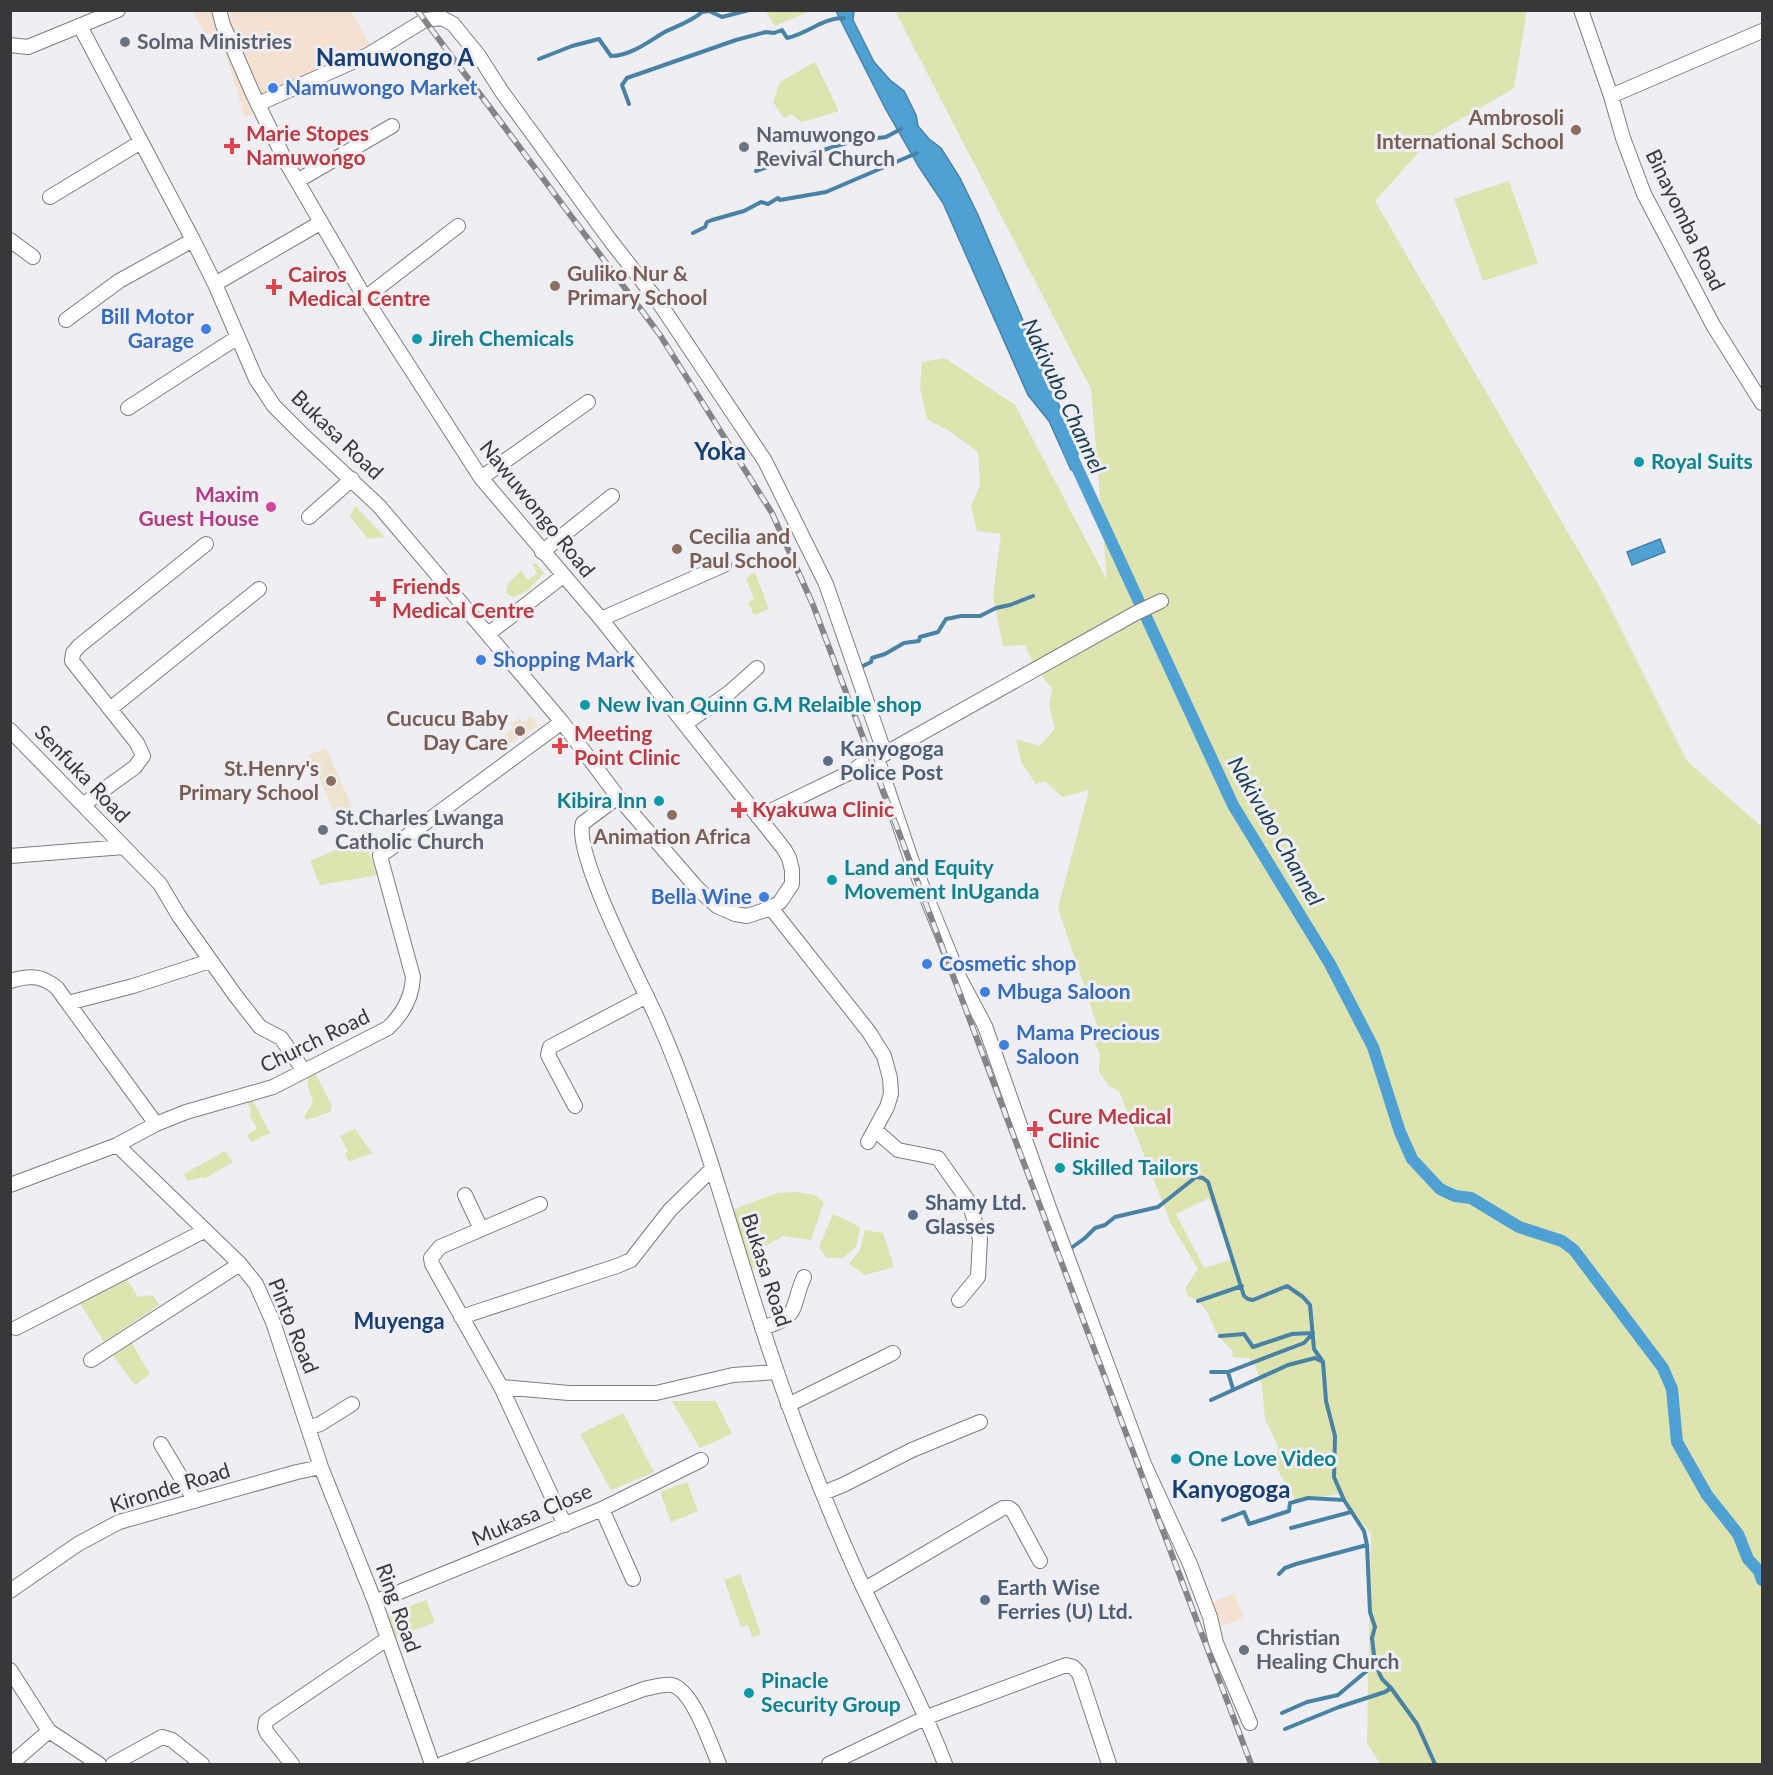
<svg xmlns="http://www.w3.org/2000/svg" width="1773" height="1775" font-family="Lato,sans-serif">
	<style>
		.commercial { fill: #f4e1d1 }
		.education { fill: #eee3cf }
		.green { fill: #dee4b0; fill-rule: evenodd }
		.water { fill: #50a1d3; stroke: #4882a5; stroke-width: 1.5 }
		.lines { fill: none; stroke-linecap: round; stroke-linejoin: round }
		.stream { stroke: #4882a5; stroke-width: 4 }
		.canal { stroke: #50a1d3; stroke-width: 12 }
		.minor-casing { stroke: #7d7d81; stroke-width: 16 }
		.minor { stroke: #fff; stroke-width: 14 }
		.rail-casing { stroke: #848588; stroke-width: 6 }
		.rail { stroke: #eeeef3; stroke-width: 4; stroke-dasharray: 11; stroke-linecap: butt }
		.worship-dot { fill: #6b7280; stroke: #eeeef3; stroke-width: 2 }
		.shop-dot { fill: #3f7fe0; stroke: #eeeef3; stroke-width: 2 }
		.education-dot { fill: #8d6e63; stroke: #eeeef3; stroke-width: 2 }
		.health-dot { fill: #e0444e; stroke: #eeeef3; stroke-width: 2 }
		.culture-dot { fill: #0f9aa8; stroke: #eeeef3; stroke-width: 2 }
		.hotel-dot { fill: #d1479c; stroke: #eeeef3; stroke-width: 2 }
		.service-dot { fill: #5c6f8a; stroke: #eeeef3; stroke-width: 2 }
		.labels { text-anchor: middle; stroke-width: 6; stroke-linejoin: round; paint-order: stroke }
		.worship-label { font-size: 21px; font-weight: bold; fill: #5b616d; stroke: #eeeef3; text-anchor: start }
		.shop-label { font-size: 21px; font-weight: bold; fill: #366cbe; stroke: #eeeef3; text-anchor: start }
		.education-label { font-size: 21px; font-weight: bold; fill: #785e54; stroke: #eeeef3; text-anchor: end }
		.health-label { font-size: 21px; font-weight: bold; fill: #be3a42; stroke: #eeeef3; text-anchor: start }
		.street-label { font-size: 21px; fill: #373839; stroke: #eeeef3 }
		.culture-label { font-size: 21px; font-weight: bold; fill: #0d838f; stroke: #eeeef3; text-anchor: start }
		.hotel-label { font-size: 21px; font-weight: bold; fill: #b23c85; stroke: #eeeef3; text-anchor: end }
		.service-label { font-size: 21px; font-weight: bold; fill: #4e5e75; stroke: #eeeef3; text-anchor: start }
		.water-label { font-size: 22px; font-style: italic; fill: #1a3d53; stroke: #eeeef3 }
		.neighbourhood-label { font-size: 22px; font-weight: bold; fill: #173f73; stroke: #eeeef3 }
		.quarter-label { font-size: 24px; font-weight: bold; fill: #173f73; stroke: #eeeef3 }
	</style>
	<rect width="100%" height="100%" fill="#eeeef3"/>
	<path class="commercial" d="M192,11H351L378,59L245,117L218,30L206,35Z
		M1234,1593L1244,1618L1218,1627L1210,1604Z"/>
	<path class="education" d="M531,716L538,726L527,733L528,736L523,740L520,736L510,743L505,734L513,729L510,724L519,718L522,722Z
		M326,748L353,809L342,814L339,808L333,810L309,755Z"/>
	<path class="green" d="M765,10H810V11L775,26Z
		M895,11H1527L1514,88L1435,134L1375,201L1602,591L1687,761L1762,827V1764H1380L1367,1743L1371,1534L1338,1494L1296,1501L1275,1466L1278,1446L1265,1419L1262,1385L1256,1367L1249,1358L1232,1357L1233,1351C1228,1346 1221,1340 1217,1333C1207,1315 1209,1305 1188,1296L1185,1288L1198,1269L1171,1224L1119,1091L1109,1086L1099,1072L1100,1054L1092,1038L1098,1028L1058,908L1089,790L1062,797L1045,781L1036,784L1022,764L1016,739L1039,746L1055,729L1049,705L1052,689L1034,665L1025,645L1003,646L993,597L1001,534L977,531L971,506L980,485L978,452L951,432L927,419L920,388L922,362L945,358L1015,405L1107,580L1091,389ZM1209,1198L1232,1259L1204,1268L1176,1214Z
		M815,62L839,111L802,122L791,114L784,118L773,102L780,82Z
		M1509,181L1538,263L1483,281L1454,199Z
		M355,506L385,537L368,539L350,516Z
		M532,563L537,564L544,573L527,591L513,597L506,593L508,583L521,571L528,580L537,573Z
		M755,572L769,609L754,615L748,602L754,599L746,578Z
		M363,838L378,875L320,885L310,861Z
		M315,1073L332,1106L330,1112L307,1120L304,1117L313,1102L308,1086V1076Z
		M252,1099L270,1133L251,1142L247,1135L257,1129L249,1114L252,1112L247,1102Z
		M355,1129L372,1153L349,1162L345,1154L348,1151L340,1136Z
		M225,1151L233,1162L204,1179L203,1177L187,1181L184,1174Z
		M795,1192L815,1195L824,1202L811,1240L783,1236L765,1246L761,1260L749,1272L730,1211L777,1193Z
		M833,1214L860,1227L856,1247L843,1258H827L819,1247Z
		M865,1230L883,1233L894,1267L865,1275L849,1264L860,1250Z
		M125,1277L138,1297L153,1295L159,1305L104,1342L78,1300Z
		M129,1339L150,1374L135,1385L110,1352Z
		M672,1401H716L732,1434L700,1448Z
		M623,1413L654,1472L611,1490L580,1434Z
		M687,1482L698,1511L671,1522L660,1492Z
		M740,1574L761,1634L752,1637L748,1625L741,1627L724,1580Z
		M426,1600L435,1622L396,1637L388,1615Z"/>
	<path class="water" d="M836,11H854L853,20L874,62L890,80L904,91L916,115L918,126L929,139L941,148L960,178L978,215L1079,452L1071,470L1049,421L1028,395L943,203L919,167L885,108Z
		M1660,539L1665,552L1632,565L1627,552Z"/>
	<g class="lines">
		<path class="stream" d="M539,59L572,46L599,39L611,56C630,56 648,42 663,33C676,26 691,22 702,12L709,11L722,17L749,10
			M629,104L622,85L627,78L736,40L766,32L774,33L782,30L787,38C807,34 824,17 844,18
			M756,171L773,165L801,160L810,154L853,141L886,137L901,129
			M693,233L705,227L707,222L712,220L744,211L761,202L768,204L778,198L780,200L826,192L917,153
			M861,667L871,662L872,658L885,654L904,643L919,641L920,637L938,632L946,619L961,616H980L996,608L1010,605L1033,596
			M1067,1251L1085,1238L1095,1228L1105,1225L1115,1217L1158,1207L1196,1177L1203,1178L1208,1182L1244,1296L1248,1299L1253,1300L1287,1286L1303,1297L1310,1305L1314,1349L1323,1362L1326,1401L1335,1436L1334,1477L1344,1500L1364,1531L1367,1545L1370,1612L1375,1627L1372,1638L1375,1664L1382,1679L1391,1688L1417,1724L1435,1764
			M1198,1301L1242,1286
			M1220,1336L1244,1334L1253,1347L1292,1334L1312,1333
			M1211,1372H1228L1304,1343L1313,1333
			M1228,1372L1233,1389
			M1211,1400L1288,1365L1315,1358L1321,1361
			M1223,1520L1244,1512L1249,1524L1289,1511L1290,1503L1308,1498L1344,1500
			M1291,1528L1351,1512
			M1279,1574L1285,1568L1296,1564L1367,1545
			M1282,1713L1307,1702L1338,1695L1375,1664
			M1285,1729L1339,1707L1385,1692L1391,1688"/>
		<path class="canal" d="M1068,448L1233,805L1330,964L1373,1047L1400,1132L1412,1159L1440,1189L1455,1196L1471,1198L1519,1227L1562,1241L1574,1250L1663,1368L1672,1389L1677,1442L1707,1495L1738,1534L1748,1559L1759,1571L1762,1580"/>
		<defs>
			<path id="minor" d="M1581,10L1611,96L1623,138L1644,194L1713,325L1762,403
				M80,26L193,240L215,284L256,379L274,406L301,433L379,506L562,722L618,797L698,889L717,906L735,914L747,916L771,908L780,902L792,884V870L789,858L784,849L601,619L481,478L365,298L286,162L253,94L223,25L219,10
				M10,45L28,47L118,10
				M1611,96L1762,31
				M258,104L368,55L425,20L442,18L453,24L479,56L502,92L610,240L660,304L765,461L826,584L885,754
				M297,181L392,126
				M50,197L141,142
				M10,240L33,257
				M215,284L320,223
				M365,298L458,226
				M66,320L119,281L193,240
				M128,408L238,337
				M481,478L588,402
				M309,517L352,479
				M542,552L612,496
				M601,619L724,565
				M488,634L563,576
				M110,709L259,589
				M685,724L730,692L757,668
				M10,730L160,884L179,916L235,995L260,1027L281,1038L304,1071
				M877,758L911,859L960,979L985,1026L1048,1205L1144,1464L1190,1564L1210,1617L1216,1643L1250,1723
				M618,797L583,823C572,851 641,983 656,1016C712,1141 741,1277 789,1406C812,1468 836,1529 864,1589C892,1648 922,1704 945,1764
				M84,804L135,767L143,756L137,743L72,661L73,653L79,646L206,544
				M758,817L853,771L871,757L877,758L1136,613L1161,601
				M10,856L124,847
				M771,908L869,1032L884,1056L890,1078L891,1094L887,1107L868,1142
				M10,981C29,975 42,975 57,988L156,1124
				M68,1003L133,986L210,961
				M575,1106L548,1055L550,1047L647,996
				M875,1130L898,1150L938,1158L969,1202L980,1239L978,1277L959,1300
				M117,1145L240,1264L256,1284L273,1322L321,1467L375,1602L432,1764
				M10,1185L117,1145L156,1124L186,1112L273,1087L388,1028C403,1014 412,998 413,977L380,856L562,722
				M465,1195L481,1229
				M540,1204L440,1247L431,1258L432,1264L501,1387L565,1525
				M461,1317L617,1266L631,1260L670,1210L712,1169
				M16,1328L204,1231
				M762,1328C802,1316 790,1308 804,1277
				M91,1360L240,1264
				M501,1387L569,1393H656L733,1375L777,1372
				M788,1405L893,1353
				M308,1428L320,1424L352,1404
				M161,1444L195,1501
				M823,1493L843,1485L912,1450L980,1422
				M602,1509L633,1579
				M865,1589L1003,1508H1009L1013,1511L1040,1561
				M10,1591L78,1544L119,1522L297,1472L321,1467
				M375,1602L602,1509L701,1460
				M10,1670L49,1731L99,1764
				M11,1764L49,1731
				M113,1764L162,1737L172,1740L202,1764
				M292,1764L267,1733L265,1728L266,1721L387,1639
				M442,1764L644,1689C653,1687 664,1684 672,1685C693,1690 711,1746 719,1764
				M829,1764L927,1717L1066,1665L1073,1667L1079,1673L1109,1764"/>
		</defs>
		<use href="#minor" class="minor-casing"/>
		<use href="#minor" class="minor"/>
		<defs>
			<path id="rail" d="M417,10L660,335L772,513L813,605L1251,1764"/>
		</defs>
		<use href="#rail" class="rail-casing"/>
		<use href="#rail" class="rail"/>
	</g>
	<g class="worship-dot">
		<circle cx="125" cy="42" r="6"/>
		<circle cx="744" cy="147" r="6"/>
		<circle cx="323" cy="830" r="6"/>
		<circle cx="1244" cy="1650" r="6"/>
	</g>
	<g class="shop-dot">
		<circle cx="273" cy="88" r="6"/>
		<circle cx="206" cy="329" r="6"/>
		<circle cx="481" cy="660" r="6"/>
		<circle cx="764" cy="897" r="6"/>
		<circle cx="927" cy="964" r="6"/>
		<circle cx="985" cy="992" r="6"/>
		<circle cx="1004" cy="1045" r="6"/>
	</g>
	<g class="education-dot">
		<circle cx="1576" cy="130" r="6"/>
		<circle cx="555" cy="286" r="6"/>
		<circle cx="677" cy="549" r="6"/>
		<circle cx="520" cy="731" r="6"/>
		<circle cx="331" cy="781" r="6"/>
		<circle cx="672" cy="815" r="6"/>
	</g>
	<g class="health-dot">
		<path d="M229 137h6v6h6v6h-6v6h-6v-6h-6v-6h6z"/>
		<path d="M271 278h6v6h6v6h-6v6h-6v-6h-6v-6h6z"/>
		<path d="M375 590h6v6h6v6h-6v6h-6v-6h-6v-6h6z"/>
		<path d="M557 737h6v6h6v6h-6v6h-6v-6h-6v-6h6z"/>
		<path d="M736 801h6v6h6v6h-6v6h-6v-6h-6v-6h6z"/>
		<path d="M1032 1120h6v6h6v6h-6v6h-6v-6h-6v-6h6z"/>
	</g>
	<g class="culture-dot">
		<circle cx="417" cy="339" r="6"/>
		<circle cx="1639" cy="462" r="6"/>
		<circle cx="585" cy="705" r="6"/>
		<circle cx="659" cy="801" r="6"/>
		<circle cx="832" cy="880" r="6"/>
		<circle cx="1060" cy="1168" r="6"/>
		<circle cx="1176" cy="1459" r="6"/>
		<circle cx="749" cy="1693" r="6"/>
	</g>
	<circle class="hotel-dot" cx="271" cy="507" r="6"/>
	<g class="service-dot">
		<circle cx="828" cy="761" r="6"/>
		<circle cx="913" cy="1215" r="6"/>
		<circle cx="985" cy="1600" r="6"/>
	</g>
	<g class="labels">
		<g class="worship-label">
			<text x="137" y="49">Solma Ministries</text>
			<text x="756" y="142">Namuwongo<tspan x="756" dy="24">Revival Church</tspan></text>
			<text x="335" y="825">St.Charles Lwanga<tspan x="335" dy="24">Catholic Church</tspan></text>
			<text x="1256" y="1645">Christian<tspan x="1256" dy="24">Healing Church</tspan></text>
		</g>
		<g class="shop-label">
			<text x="285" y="95">Namuwongo Market</text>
			<text x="194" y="324" text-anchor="end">Bill Motor<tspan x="194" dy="24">Garage</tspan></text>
			<text x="493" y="667">Shopping Mark</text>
			<text x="752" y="904" text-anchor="end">Bella Wine</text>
			<text x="939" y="971">Cosmetic shop</text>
			<text x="997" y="999">Mbuga Saloon</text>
			<text x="1016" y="1040">Mama Precious<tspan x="1016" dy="24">Saloon</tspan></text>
		</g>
		<g class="education-label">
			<text x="1564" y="125">Ambrosoli<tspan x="1564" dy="24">International School</tspan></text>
			<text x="567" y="281" text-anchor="start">Guliko Nur &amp;<tspan x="567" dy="24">Primary School</tspan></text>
			<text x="689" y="544" text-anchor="start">Cecilia and<tspan x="689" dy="24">Paul School</tspan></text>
			<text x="508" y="726">Cucucu Baby<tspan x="508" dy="24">Day Care</tspan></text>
			<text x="319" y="776">St.Henry's<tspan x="319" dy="24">Primary School</tspan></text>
			<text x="672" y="844" text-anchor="middle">Animation Africa</text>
		</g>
		<g class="health-label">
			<text x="246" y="141">Marie Stopes<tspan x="246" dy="24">Namuwongo</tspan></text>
			<text x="288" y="282">Cairos<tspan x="288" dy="24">Medical Centre</tspan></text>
			<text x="392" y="594">Friends<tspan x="392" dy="24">Medical Centre</tspan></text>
			<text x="574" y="741">Meeting<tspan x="574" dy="24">Point Clinic</tspan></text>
			<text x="752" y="817">Kyakuwa Clinic</text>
			<text x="1048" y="1124">Cure Medical<tspan x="1048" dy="24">Clinic</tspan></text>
		</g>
		<g class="street-label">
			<text transform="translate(1685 220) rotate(64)" y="7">Binayomba Road</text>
			<text transform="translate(337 435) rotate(44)" y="7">Bukasa Road</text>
			<text transform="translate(537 509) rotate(51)" y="7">Nawuwongo Road</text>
			<text transform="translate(82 774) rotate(46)" y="7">Senfuka Road</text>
			<text transform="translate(315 1041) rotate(-26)" y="7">Church Road</text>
			<text transform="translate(766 1270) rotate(72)" y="7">Bukasa Road</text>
			<text transform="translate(293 1326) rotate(68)" y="7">Pinto Road</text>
			<text transform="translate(170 1488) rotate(-17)" y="7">Kironde Road</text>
			<text transform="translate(532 1515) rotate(-23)" y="7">Mukasa Close</text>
			<text transform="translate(398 1608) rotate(70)" y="7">Ring Road</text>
		</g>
		<g class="culture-label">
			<text x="429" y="346">Jireh Chemicals</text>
			<text x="1651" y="469">Royal Suits</text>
			<text x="597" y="712">New Ivan Quinn G.M Relaible shop</text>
			<text x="647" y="808" text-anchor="end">Kibira Inn</text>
			<text x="844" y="875">Land and Equity<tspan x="844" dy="24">Movement InUganda</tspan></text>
			<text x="1072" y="1175">Skilled Tailors</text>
			<text x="1188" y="1466">One Love Video</text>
			<text x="761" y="1688">Pinacle<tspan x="761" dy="24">Security Group</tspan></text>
		</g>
		<g class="hotel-label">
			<text x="259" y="502">Maxim<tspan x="259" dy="24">Guest House</tspan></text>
		</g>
		<g class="service-label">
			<text x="840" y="756">Kanyogoga<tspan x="840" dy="24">Police Post</tspan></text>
			<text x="925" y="1210">Shamy Ltd.<tspan x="925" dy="24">Glasses</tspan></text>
			<text x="997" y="1595">Earth Wise<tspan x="997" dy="24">Ferries (U) Ltd.</tspan></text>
		</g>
		<g class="water-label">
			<text transform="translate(1064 396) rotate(65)" y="8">Nakivubo Channel</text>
			<text transform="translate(1276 831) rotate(60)" y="8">Nakivubo Channel</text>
		</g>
		<g class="neighbourhood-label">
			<text x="399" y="1329">Muyenga</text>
		</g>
		<g class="quarter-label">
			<text x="395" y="66">Namuwongo A</text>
			<text x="720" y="460">Yoka</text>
			<text x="1231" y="1498">Kanyogoga</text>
		</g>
	</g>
	<rect width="1773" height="1775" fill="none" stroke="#373839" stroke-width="24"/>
</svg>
